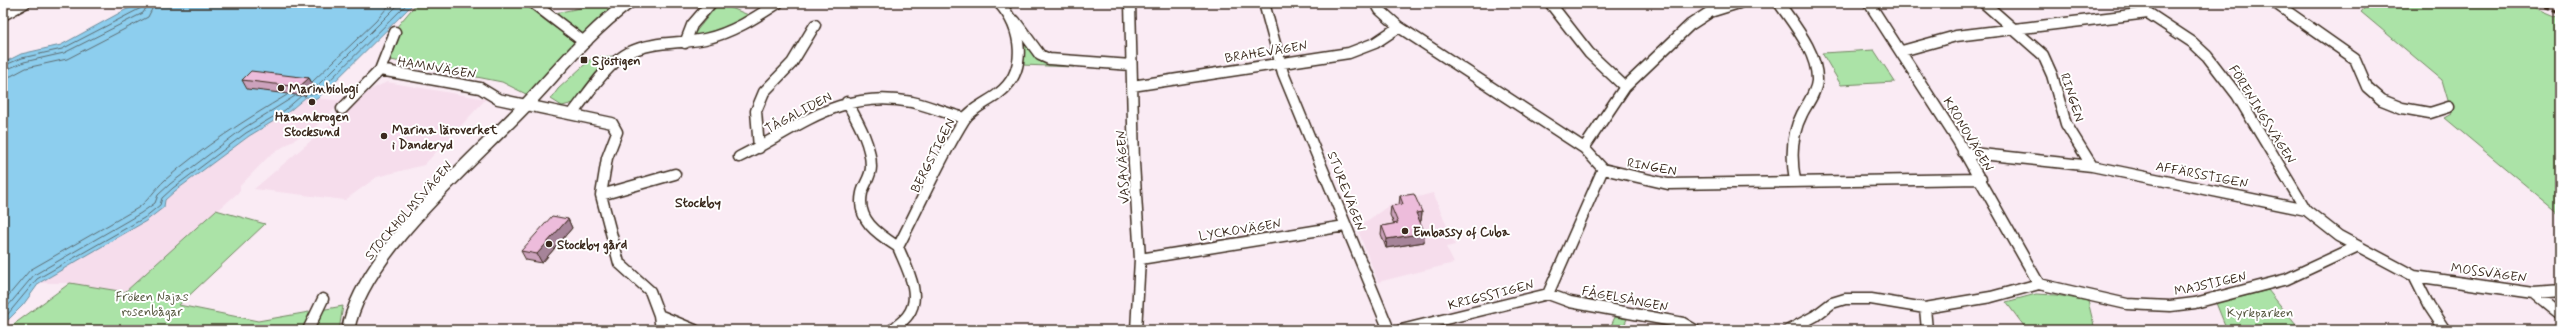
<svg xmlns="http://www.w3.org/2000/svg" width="2563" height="333" font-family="Mynerve,sans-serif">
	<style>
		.built { fill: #f6ddec }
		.green { fill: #abe3a7; stroke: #738662 }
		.water { fill: #8dceee; stroke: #6c8c9b }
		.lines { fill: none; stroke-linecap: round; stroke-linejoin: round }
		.shore { stroke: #5c6c71; stroke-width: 1 }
		.minor-casing { stroke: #3b2a1e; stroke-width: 13 }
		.tertiary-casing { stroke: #3b2a1e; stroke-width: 15 }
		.minor { stroke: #fff; stroke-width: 10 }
		.tertiary { stroke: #fff; stroke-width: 12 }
		.rail { stroke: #3b2a1e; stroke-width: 3; stroke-dasharray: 6 3; stroke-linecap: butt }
		.wall { fill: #cca2bc; stroke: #3b2a1e }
		.shaded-wall { fill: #a68499; stroke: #3b2a1e }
		.building { fill: #edbcdb; stroke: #3b2a1e }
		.poi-dot { fill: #3b2a1e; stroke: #fff; stroke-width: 1.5 }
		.labels { text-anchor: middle; stroke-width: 4; stroke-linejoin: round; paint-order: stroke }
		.street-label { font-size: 13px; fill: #3b2a1e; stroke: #fff }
		.poi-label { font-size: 13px; font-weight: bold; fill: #3b2a1e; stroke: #fff; text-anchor: start }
		.park-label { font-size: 13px; fill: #575840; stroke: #fff }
		.neighbourhood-label { font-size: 14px; font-weight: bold; fill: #3b2a1e; stroke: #fff }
	</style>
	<rect width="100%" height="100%" fill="#faebf4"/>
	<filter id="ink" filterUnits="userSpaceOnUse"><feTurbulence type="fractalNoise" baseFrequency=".025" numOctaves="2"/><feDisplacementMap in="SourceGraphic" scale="8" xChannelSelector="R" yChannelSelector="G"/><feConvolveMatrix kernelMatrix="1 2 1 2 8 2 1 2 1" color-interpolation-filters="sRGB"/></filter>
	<g filter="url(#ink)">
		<path class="built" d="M387,82L486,99L424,165L377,177L345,200L254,189L372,89Z
			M306,97L344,101L315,127L270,155L240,186V191L125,292L70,283H39L146,221L164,207L165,200L175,191L249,136L287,113Z
			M1433,193L1455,245L1446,247L1454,263L1378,282L1357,228L1391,204Z"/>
		<path class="green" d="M417,3H528C539,20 560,29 575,42L530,96L502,82L391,60L395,29Z
			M606,3H623L583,36L555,13Z
			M719,3L751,16L725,30L698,38L694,34Z
			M2369,3H2524L2560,18V214L2445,118L2452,114L2442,80L2361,12Z
			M1014,24L1041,61L1074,67L1022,65Z
			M1874,50L1895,82L1841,85L1822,53Z
			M617,56L574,103L562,106L551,99L558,89L593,57Z
			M216,210L265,224L179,305L258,321L343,306L339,330H6L70,283L125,292Z
			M2268,290L2300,330H2227L2216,303Z
			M2036,294L2056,295L2088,301L2095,330H2027L2006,302Z
			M1615,317L1627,319L1622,330H1609Z"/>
		<path class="water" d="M143,3H414L317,99L306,97L287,113L249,136L175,191L165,200L164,207L146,221L39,283L23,305L3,325V63L21,54L61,45L125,10Z"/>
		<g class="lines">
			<path class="shore" d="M3,66L22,58L62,49L141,8L143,3
				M3,71L24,62L64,53L143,13L149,3
				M3,77L11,76L26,68L67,59L148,17L155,3
				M312,82L376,21L391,3
				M314,89L400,3
				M309,94H316L408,3
				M3,302L30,270L138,208C149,200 155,189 165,180C203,147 245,120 287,95
				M3,312L34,275L141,213L155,203L158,195L170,184L244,128L295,96
				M3,320L37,279L144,218L160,205L162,198L173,188L246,133L285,110L301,96"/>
			<defs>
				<path id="minor" d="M533,3L580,39L587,41
					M1130,3L1134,163L1140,259L1136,330
					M1264,3L1283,73L1389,330
					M1376,3L1380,10L1399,27L1584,148L1603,169L1668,184L1981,179
					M1550,3L1589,53L1625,87
					M1779,3C1794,25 1818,53 1817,81C1816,93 1807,104 1802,114C1791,135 1791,158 1795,180
					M1869,3L1958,141L2039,284
					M2139,3L2148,13L2192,42L2207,56L2237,95L2306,210L2339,236L2414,276L2534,293L2560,291
					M2275,3L2355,59L2367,87L2382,100L2402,108L2430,113L2449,107
					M3,15L25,3
					M1015,21L1040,55L1049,59L1131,65
					M685,43L692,25L711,3
					M1902,51L1956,36L2148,13
					M380,70L480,88L498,99L612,123L617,132L607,158L601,195L619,263L650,291L659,315L661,330
					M1132,86L1349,53L1375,43L1399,27
					M847,102C858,122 871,144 871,167C871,177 864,184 862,193C856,220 878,234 898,247
					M342,109L380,70L395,32
					M572,114C589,93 605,65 630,52C652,41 681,44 705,39C732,33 755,18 778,3
					M759,148L756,111L764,92L792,63L815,25
					M1584,148L1625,87L1690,25L1710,12L1739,3
					M1963,152L2092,166L2066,124L2052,75L2043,55L1984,3
					M739,157C799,128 839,88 912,102C930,106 947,114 965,118
					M2092,166L2306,210
					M601,195L675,174
					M1140,259L1345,226
					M2414,276L2429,306L2445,330
					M2534,293L2560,314
					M1548,294L1570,302L1683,323L1695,330
					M659,315L695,330
					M308,330L323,299
					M892,330C897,325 904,321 908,315C923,295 906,267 898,247C920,205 939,160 964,120C971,109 988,102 998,94C1029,71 1022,28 999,3
					M1401,330L1548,294L1603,169
					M1789,330L1815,316L1832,303L1845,299H1871L1925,308
					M1927,330L1925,308L1991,297L2039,284L2127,304L2170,306L2195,303L2287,279L2356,247"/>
				<path id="tertiary" d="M348,330C362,253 472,162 526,105C559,70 589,32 628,3"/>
			</defs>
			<use href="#minor" class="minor-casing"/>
			<use href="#tertiary" class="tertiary-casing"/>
			<use href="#minor" class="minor"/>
			<use href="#tertiary" class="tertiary"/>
			<path class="rail" d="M2537,3L2560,12"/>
		</g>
		<path class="wall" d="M309,78L314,87L305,96L247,89L242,80Z
			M1400,196L1422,212L1421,221H1420L1424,242L1386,248L1381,234L1382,226L1394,224L1390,215L1391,206L1399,205Z
			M568,219L572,228L542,263L526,260L521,251Z"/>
		<path class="shaded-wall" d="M309,78L314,87L305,96L299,87Z
			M1422,212L1421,221L1415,222L1416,213Z
			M568,219L572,228L542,263L537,254Z
			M1425,233L1424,242L1386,248L1387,239Z"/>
		<path class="building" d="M251,71L309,78L299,87L242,80Z
			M1414,194L1422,212L1416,213L1425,233L1387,239L1382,226L1398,223L1391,206L1403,204L1400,196Z
			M552,216L568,219L537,254L521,251Z"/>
	</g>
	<g class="poi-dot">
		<rect x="580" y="56" width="8" height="8" rx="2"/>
		<circle cx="281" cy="88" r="4"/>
		<circle cx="312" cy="102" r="4"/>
		<circle cx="384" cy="136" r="4"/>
		<circle cx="1405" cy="231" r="4"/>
		<circle cx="549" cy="244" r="4"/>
	</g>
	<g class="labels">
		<g class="street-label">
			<text transform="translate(1266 51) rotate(-9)" y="5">BRAHEVÄGEN</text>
			<text transform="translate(437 67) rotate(10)" y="5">HAMNVÄGEN</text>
			<text transform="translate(2073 97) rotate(72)" y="5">RINGEN</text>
			<text transform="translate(798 112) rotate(-28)" y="5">TÅGALIDEN</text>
			<text transform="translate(2263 114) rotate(58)" y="5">FÖRENINGSVÄGEN</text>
			<text transform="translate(1969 134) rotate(59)" y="5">KRONOVÄGEN</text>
			<text transform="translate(932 155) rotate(-63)" y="5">BERGSTIGEN</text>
			<text transform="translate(1652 166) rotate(10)" y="5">RINGEN</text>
			<text transform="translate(1122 167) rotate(-93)" y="5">VASAVÄGEN</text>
			<text transform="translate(2202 174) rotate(11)" y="5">AFFÄRSSTIGEN</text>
			<text transform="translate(1347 191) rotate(69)" y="5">STUREVÄGEN</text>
			<text transform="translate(408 210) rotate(-49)" y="5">STOCKHOLMSVÄGEN</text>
			<text transform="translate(1240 229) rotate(-9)" y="5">LYCKOVÄGEN</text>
			<text transform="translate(2489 272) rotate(8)" y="5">MOSSVÄGEN</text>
			<text transform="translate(2210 283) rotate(-12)" y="5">MAJSTIGEN</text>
			<text transform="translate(1491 294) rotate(-14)" y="5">KRIGSSTIGEN</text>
			<text transform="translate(1625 298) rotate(11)" y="5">FÅGELSÅNGEN</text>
		</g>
		<g class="poi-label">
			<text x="592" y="65">Sjöstigen</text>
			<text x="289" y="93">Marinbiologi</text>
			<text x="312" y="121" text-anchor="middle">Hamnkrogen<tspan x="312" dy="15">Stocksund</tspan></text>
			<text x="392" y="134">Marina läroverket<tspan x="392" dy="15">i Danderyd</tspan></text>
			<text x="1413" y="236">Embassy of Cuba</text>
			<text x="557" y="249">Stockby gård</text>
		</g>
		<g class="park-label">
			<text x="152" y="301">Fröken Najas<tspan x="152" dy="15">rosenbågar</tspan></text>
			<text x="2260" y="317">Kyrkparken</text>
		</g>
		<g class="neighbourhood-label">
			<text x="698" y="207">Stockby</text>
		</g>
	</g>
	<rect width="2563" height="333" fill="none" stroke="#fff" stroke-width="16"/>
	<rect x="8" y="8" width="2547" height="317" fill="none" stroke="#3b2a1e" stroke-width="1.5" filter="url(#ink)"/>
</svg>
